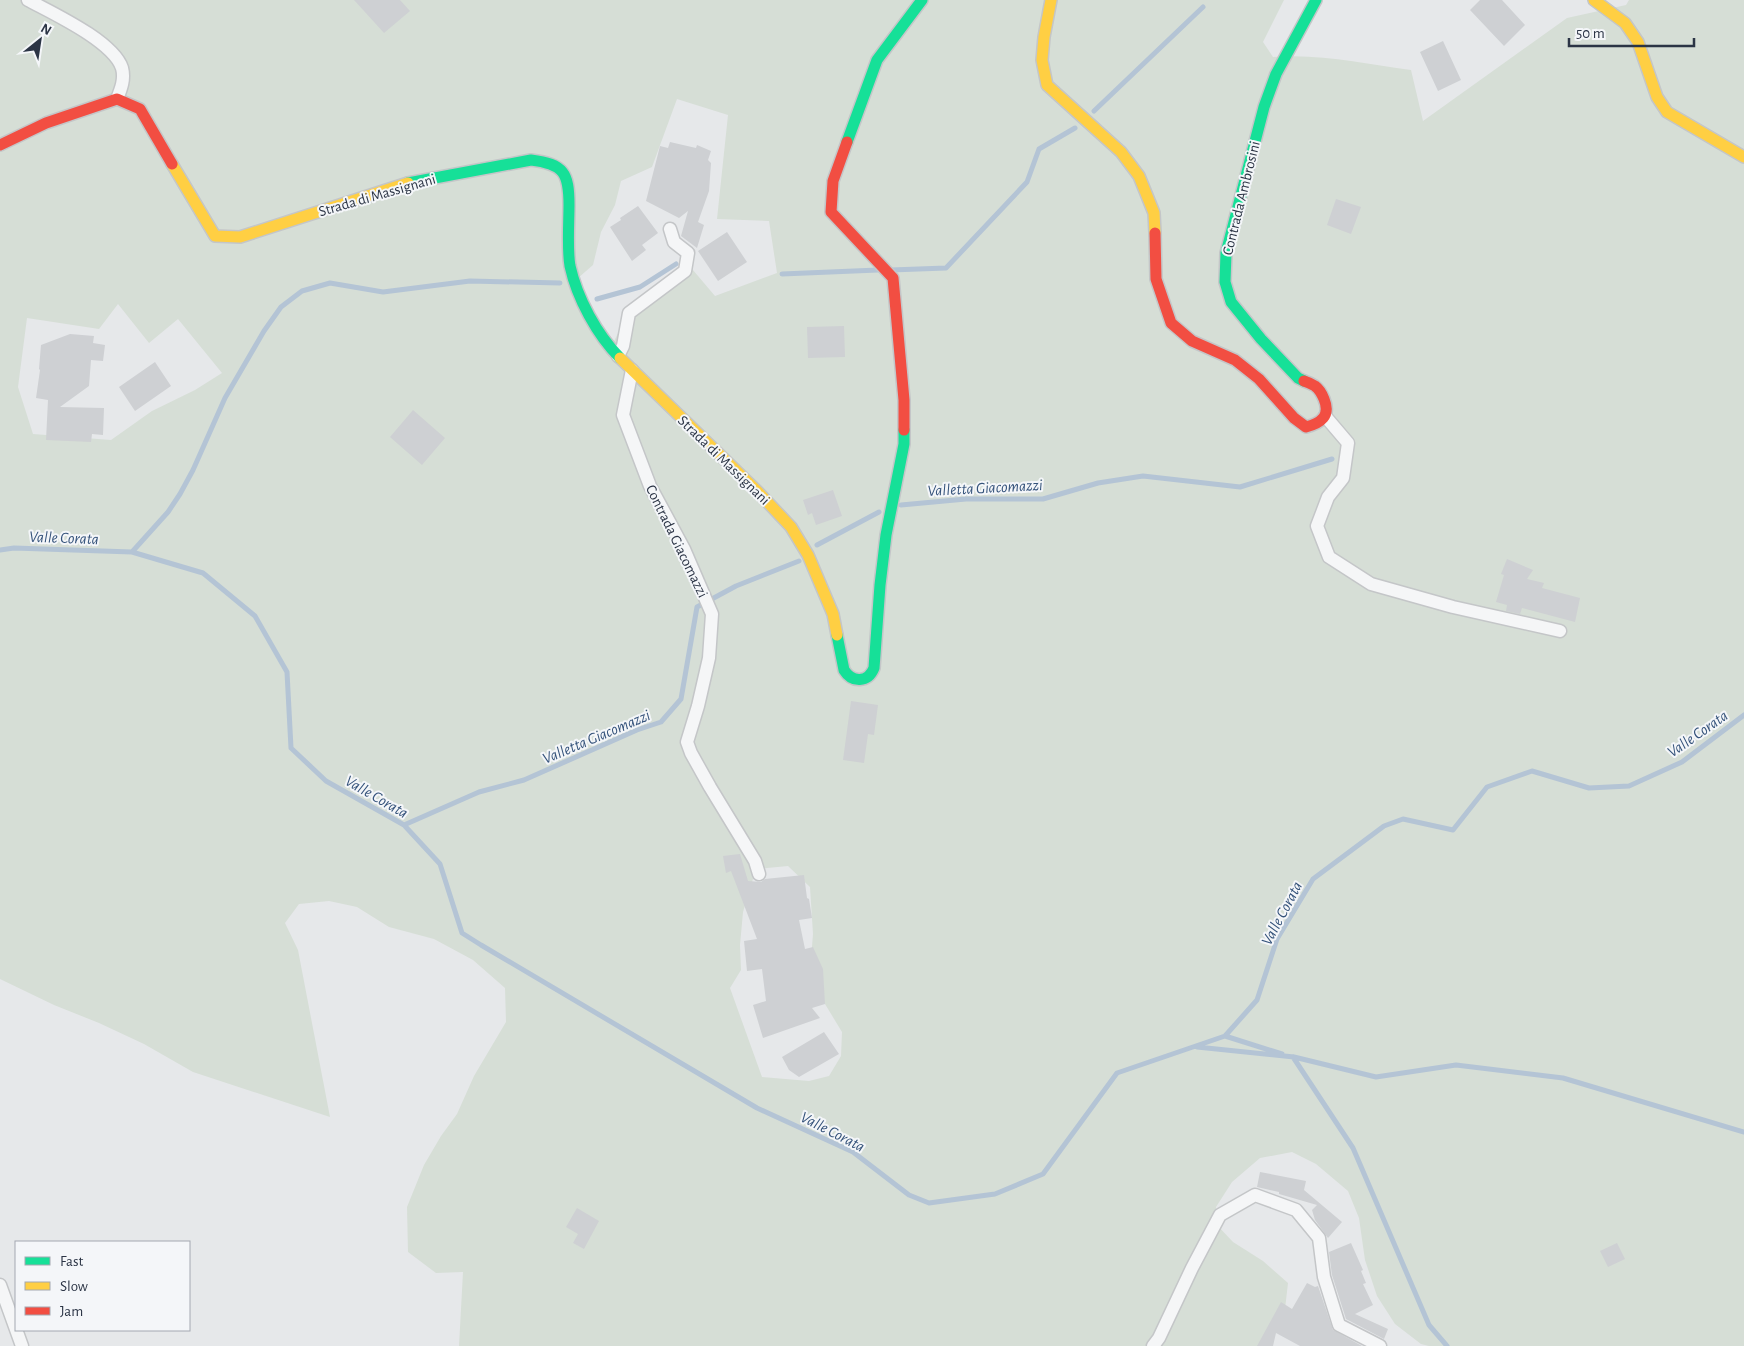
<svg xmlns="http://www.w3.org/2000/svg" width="1744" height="1346" font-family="'Alegreya Sans',sans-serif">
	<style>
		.green { fill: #d6ded6; fill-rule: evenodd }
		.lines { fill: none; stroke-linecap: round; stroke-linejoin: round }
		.stream { stroke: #b4c4d5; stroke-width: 5 }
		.building { fill: #ced0d3 }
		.street-casing { stroke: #c4c6c8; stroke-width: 15 }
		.fast-casing { stroke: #c4c6c8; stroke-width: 14 }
		.slow-casing { stroke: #c4c6c8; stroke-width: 14 }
		.jam-casing { stroke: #c4c6c8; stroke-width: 14 }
		.street { stroke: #f5f6f7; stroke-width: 12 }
		.fast { stroke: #16e098; stroke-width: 11 }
		.slow { stroke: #ffcf43; stroke-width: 11 }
		.jam { stroke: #f24e42; stroke-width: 11 }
		.labels { text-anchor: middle; stroke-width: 4; stroke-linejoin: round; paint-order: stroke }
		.street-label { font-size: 15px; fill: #2b3445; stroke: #f4f6f9 }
		.water-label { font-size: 16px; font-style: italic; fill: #34527a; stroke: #f4f6f9 }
	</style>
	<rect width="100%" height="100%" fill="#e6e8ea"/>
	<path class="green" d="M0,0H1284L1263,42L1273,57C1319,53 1366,64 1411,70L1423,121L1567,18L1626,5L1629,0H1744V1346H1429L1421,1344L1395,1324L1377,1296L1365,1260L1359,1218L1348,1191L1316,1164L1292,1152L1260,1158L1232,1182L1216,1207V1224L1233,1242L1263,1261L1288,1283L1285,1309L1264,1346H459L463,1272L436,1273L408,1252L407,1207L424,1165L441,1136L457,1114L474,1076L506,1022L505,988L473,960L434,939L389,927L357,907L329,901L299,904L285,923L298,950L330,1117L193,1072L144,1044L99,1023L54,1005L0,979ZM677,99L728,115L717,219L769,221L777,273L715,296L687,263L634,302L611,347L570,285L593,265L601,232L615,205L621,181L652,167ZM118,304L149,343L178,319L222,373L195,390L152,411L111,440L33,434L18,387L27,318L99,329ZM788,866L810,887L813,934L810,971L825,1004L842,1032L841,1056L829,1076L809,1081L762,1077L730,988L741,970L740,945L743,912L756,869Z"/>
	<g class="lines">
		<path class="stream" d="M1094,111L1203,7
			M891,270L946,268L1027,182L1039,149L1075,128
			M782,274L878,270
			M597,299L640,287L676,264
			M901,505L966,499H1043L1098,483L1143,476L1240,487L1332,459
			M817,545L879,512
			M0,550L14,548L132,552L203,573L255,616L287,672L291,748L326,781L404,825L440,864L462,933L481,945L757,1108L853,1152L909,1195L929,1203L995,1194L1043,1174L1117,1073L1225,1036L1257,1000L1277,939L1313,879L1384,826L1403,819L1453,830L1487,787L1532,771L1589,788L1629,786L1682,762L1744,715
			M132,552L168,512L180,494L193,470L225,398L264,331L281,307L302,291L330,283L383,292L470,281L560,283
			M404,825L479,792L524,780L637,730L661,722L681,699L697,607L736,586L799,561
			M1225,1036L1282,1054
			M1197,1047L1294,1057L1376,1077L1456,1065L1563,1078L1744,1132
			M1293,1057L1353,1148L1429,1325L1447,1346"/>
	</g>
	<path class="building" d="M354,0H400L410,11L384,33Z
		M1480,0H1502L1525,25L1504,46L1470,10Z
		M1443,41L1461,80L1438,91L1420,52Z
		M670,142L696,148L697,145L711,151L708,160L711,163L709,191L698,222L704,225L697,248L681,236L688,211L679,218L646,201L660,146L668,148Z
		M1336,199L1361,207L1351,234L1327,225Z
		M638,206L658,233L642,245L646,250L632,261L610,227L621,220L620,218Z
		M727,232L747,262L718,281L698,251Z
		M844,326L845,357L808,358L807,327Z
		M70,334L94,336L93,343L105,345L103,361L91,360L89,386L60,407L104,408L103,435L92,434L91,442L46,440L48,400L36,398L40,370L39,369L41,345Z
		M155,362L171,386L135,411L119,387Z
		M413,410L445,438L422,465L390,437Z
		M833,490L842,516L816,525L812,513L808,515L803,500Z
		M1507,559L1533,570L1527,579L1544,583L1542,588L1580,598L1575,622L1522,608L1520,614L1506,611L1507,605L1496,602L1504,575L1501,574Z
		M851,701L878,705L874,735L868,734L864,763L843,760Z
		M740,854L748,881L761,882L765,879L804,875L807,898L809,899L812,918L799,920L805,949L813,947L823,969L825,1004L812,1008L820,1018L763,1038L753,1005L766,1001L762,969L747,971L744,941L757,939L731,871L726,873L723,856Z
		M824,1032L839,1054L799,1077L789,1070L782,1057Z
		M1260,1172L1306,1181L1304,1190L1342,1222L1328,1238L1315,1220L1312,1210L1317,1205L1279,1194V1192L1257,1187Z
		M577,1208L599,1221L584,1249L573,1243L578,1234L566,1227Z
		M1351,1243L1363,1270L1361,1271L1366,1283L1363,1284L1373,1305L1355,1314L1388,1329L1384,1339L1346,1319L1332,1275L1329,1252Z
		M1617,1243L1625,1259L1608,1267L1600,1251Z
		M1307,1283L1315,1287L1318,1286L1333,1330L1362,1346H1300L1276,1333L1273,1346H1257L1281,1302L1292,1309Z"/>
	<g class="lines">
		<defs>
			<path id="street" d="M28,0C52,13 113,41 122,68C125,79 121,89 117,99
				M618,356L623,346L629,313L685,271L688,253L674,242L670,229
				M632,370L623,415L650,486L684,549L712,614L709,658L698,706L687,742L691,753L710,787L755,861L759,874
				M1325,416L1348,443L1343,478L1328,497L1317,526L1329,557L1371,584L1453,607L1560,631
				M0,1285L22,1346
				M1153,1346L1159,1338L1192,1268L1220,1215L1255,1195L1296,1210L1319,1238L1324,1277L1339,1325L1380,1346"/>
			<path id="fast" d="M847,142L877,60L922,0
				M408,183L531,160C564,164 569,173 569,205C569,222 567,250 570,266C577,298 597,335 620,358
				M1304,381L1298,378L1261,339L1231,302L1225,282L1226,253L1264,107L1276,74L1316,0
				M837,635L844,670C852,683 868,683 874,668L880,585L886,535L904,444V430"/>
			<path id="slow" d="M1051,0L1044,37L1042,60L1047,85L1121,152L1139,176L1154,213L1155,233
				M1594,0L1625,23L1638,42L1657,97L1667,112L1744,157
				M172,164L215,236L240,237L408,183
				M620,358L758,492L791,527L808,555L833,614L837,635"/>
			<path id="jam" d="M847,142L833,181L831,212L893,278L904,400V430
				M0,145L46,123L117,99L140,109L172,164
				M1155,233L1156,279L1171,323L1192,341L1235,360L1259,379L1294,418L1306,427C1321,423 1331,416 1324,399C1322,394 1319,389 1315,386C1312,384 1307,382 1304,381"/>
		</defs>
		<use href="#street" class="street-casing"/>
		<use href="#fast" class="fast-casing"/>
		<use href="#slow" class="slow-casing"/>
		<use href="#jam" class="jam-casing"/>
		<use href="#street" class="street"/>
		<use href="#fast" class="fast"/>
		<use href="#slow" class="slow"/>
		<use href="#jam" class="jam"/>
	</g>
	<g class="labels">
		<g class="street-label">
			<text transform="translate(377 195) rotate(-16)" y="5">Strada di Massignani</text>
			<text transform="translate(1241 198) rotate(-76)" y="5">Contrada Ambrosini</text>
			<text transform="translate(724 460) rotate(44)" y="5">Strada di Massignani</text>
			<text transform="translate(677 541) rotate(64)" y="5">Contrada Giacomazzi</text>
		</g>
		<g class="water-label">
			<text transform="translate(985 487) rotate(-3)" y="6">Valletta Giacomazzi</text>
			<text transform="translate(64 537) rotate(2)" y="6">Valle Corata</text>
			<text transform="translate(1697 733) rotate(-35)" y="6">Valle Corata</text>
			<text transform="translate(596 736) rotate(-23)" y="6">Valletta Giacomazzi</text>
			<text transform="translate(377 796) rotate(30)" y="6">Valle Corata</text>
			<text transform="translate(1281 913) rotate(-62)" y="6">Valle Corata</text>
			<text transform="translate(833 1131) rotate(27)" y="6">Valle Corata</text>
		</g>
	</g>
	<rect x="15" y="1241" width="175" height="90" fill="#f4f6f9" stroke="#a4a8b1"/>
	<rect x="25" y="1257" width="25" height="8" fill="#16e098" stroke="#a4a8b1"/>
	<text x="60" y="1266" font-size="15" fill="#2b3445">Fast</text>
	<rect x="25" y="1282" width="25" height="8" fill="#ffcf43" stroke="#a4a8b1"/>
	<text x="60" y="1291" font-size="15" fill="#2b3445">Slow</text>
	<rect x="25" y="1307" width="25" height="8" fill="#f24e42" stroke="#a4a8b1"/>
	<text x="60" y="1316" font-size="15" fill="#2b3445">Jam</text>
	<g transform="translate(40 40) rotate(30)" stroke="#f4f6f9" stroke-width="4" paint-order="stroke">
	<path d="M0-4L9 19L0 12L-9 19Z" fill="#2b3445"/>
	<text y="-8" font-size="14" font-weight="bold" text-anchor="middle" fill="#2b3445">N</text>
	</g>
	<path d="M1569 38v8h125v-8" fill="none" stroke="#2b3445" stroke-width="2.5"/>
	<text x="1576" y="38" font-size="15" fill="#2b3445" stroke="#f4f6f9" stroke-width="4" paint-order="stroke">50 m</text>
</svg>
